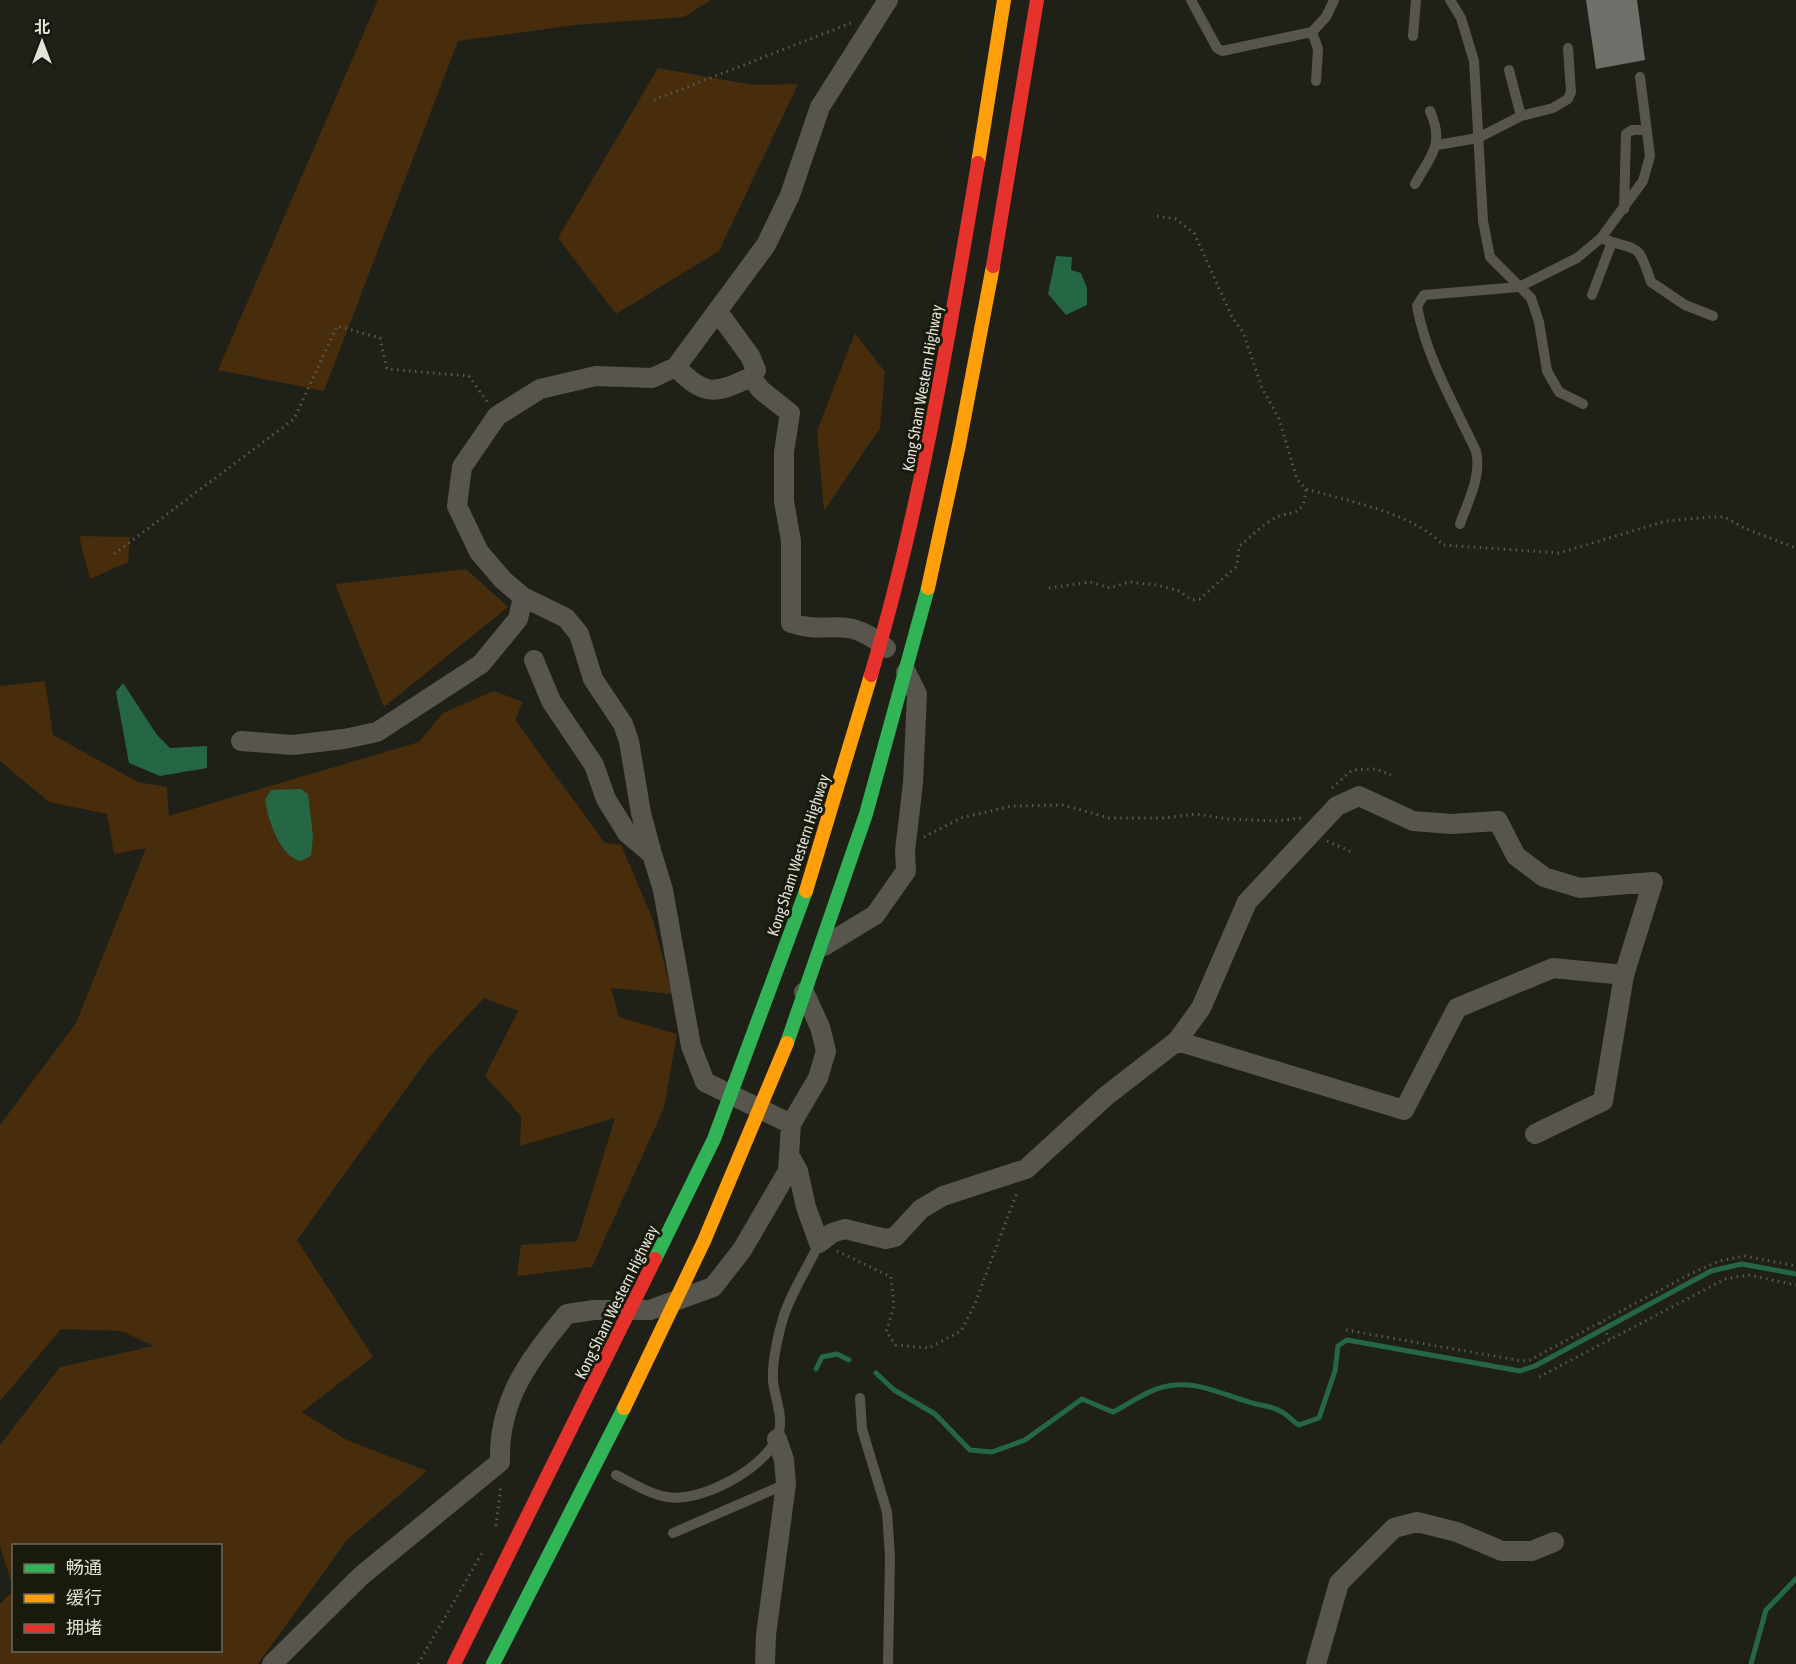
<svg xmlns="http://www.w3.org/2000/svg" width="1796" height="1664" font-family="'Asap Condensed','Noto Sans SC',sans-serif">
	<style>
		.green { fill: #472d0c }
		.water { fill: #256745 }
		.lines { fill: none; stroke-linecap: round; stroke-linejoin: round }
		.stream { stroke: #256745; stroke-width: 5 }
		.building { fill: #6e7069 }
		.path { stroke: #5a5851; stroke-width: 3; stroke-dasharray: 1.5 4.5; stroke-linecap: butt }
		.lane { stroke: #57554c; stroke-width: 10 }
		.street { stroke: #57554c; stroke-width: 20 }
		.fast-bridge { stroke: #30b455; stroke-width: 14 }
		.slow-bridge { stroke: #ff9f0a; stroke-width: 14 }
		.jam-bridge { stroke: #e5322d; stroke-width: 14 }
		.labels { text-anchor: middle; stroke-width: 6; stroke-linejoin: round; paint-order: stroke }
		.street-label { font-size: 16px; fill: #e2e3d9; stroke: #191a0b }
	</style>
	<rect width="100%" height="100%" fill="#1f2018"/>
	<path class="green" d="M378,0H711L684,17L575,25L458,41L324,391L218,370Z
		M658,68L753,85L798,84L719,251L616,314L558,238Z
		M855,333L885,372L880,428L824,511L817,431Z
		M79,536L130,537L128,562L90,579Z
		M466,569L508,607L384,707L335,584Z
		M45,681L53,735L138,782L167,787L169,816L419,742L443,713L494,691L523,702L515,720L605,843L621,845L653,920L672,994L611,988L619,1017L677,1034L664,1108L592,1267L517,1276L521,1245L577,1241L615,1118L520,1146L521,1116L485,1076L518,1011L484,998L429,1057L297,1240L373,1357L302,1412L347,1440L427,1471L346,1541L258,1664H0V1604L13,1591L14,1650H220V1546H14L13,1587L0,1546V1445L60,1367L154,1346L121,1331L61,1329L0,1401V1125L76,1023L146,848L114,854L107,814L49,802L0,761V686Z"/>
	<path class="water" d="M1056,256L1072,257L1071,270L1081,273L1087,288V305L1066,315L1048,294Z
		M123,683L157,735L170,748L207,746V768L160,776L129,763L116,692Z
		M301,789L308,794L313,836L311,856L301,861C279,856 268,819 265,800L271,790Z"/>
	<g class="lines">
		<path class="stream" d="M816,1369L822,1357L837,1354L849,1360
			M876,1373L894,1390L935,1414L970,1450L992,1452L1025,1440L1082,1399L1113,1412C1130,1404 1145,1391 1163,1387C1195,1379 1220,1394 1249,1402C1260,1406 1270,1405 1280,1411C1287,1414 1292,1421 1299,1425L1319,1418L1335,1371L1338,1346L1347,1340L1520,1371L1535,1366L1711,1271L1742,1264L1796,1274
			M1751,1664L1766,1610L1796,1579"/>
	</g>
	<path class="building" d="M1586,0H1637L1645,60L1596,69Z"/>
	<g class="lines">
		<path class="path" d="M654,100L851,23
			M1157,216L1176,219L1194,233L1233,319L1243,332L1262,388L1279,419L1297,479L1306,489C1347,501 1414,513 1443,545L1559,553L1666,521L1710,517H1725L1744,528L1796,548
			M114,554L294,419L337,326L380,338L387,369L469,376L488,403
			M1049,588L1090,582L1110,588L1129,582L1157,585L1179,591L1192,600L1200,599L1237,566L1239,546C1250,538 1259,528 1270,521C1290,507 1303,522 1306,489
			M1332,788L1352,770L1376,769L1391,775
			M924,837L961,818L1012,806L1063,805L1109,818H1164L1197,814L1227,819L1277,821L1302,818
			M1327,841L1354,853
			M837,1251L891,1277L894,1306L886,1332L896,1345L929,1348L961,1331L974,1306L1018,1190
			M1600,1323L1610,1339
			M1346,1330L1522,1361L1530,1360L1690,1274L1719,1261L1744,1256L1796,1266
			M1539,1377L1725,1279L1748,1275L1796,1285
			M496,1526L501,1485
			M418,1664L482,1553"/>
		<path class="lane" d="M1191,0L1217,48L1222,51L1312,32L1326,17L1334,0
			M1450,0L1461,18L1474,61L1483,221L1490,257L1531,298L1539,322L1547,371L1559,392L1583,404
			M1312,32L1318,49L1316,81
			M1413,36L1416,0
			M1509,70L1521,116
			M1437,145L1478,138L1521,116L1553,108L1568,99L1571,92L1568,48
			M1415,184C1431,155 1445,145 1430,111
			M1624,209L1626,134L1632,130H1646
			M1601,238C1640,253 1637,240 1651,282L1685,305L1713,316
			M1592,295L1612,242
			M1460,524C1468,501 1482,476 1476,451C1454,404 1426,357 1417,306L1424,295L1519,287L1577,258L1601,238L1643,181L1650,156L1640,77
			M860,1398L862,1429L887,1512L890,1557L888,1664
			M616,1475C632,1483 649,1494 667,1497C700,1503 761,1470 776,1440C786,1421 775,1400 773,1381C772,1362 777,1340 782,1322C789,1295 808,1268 819,1243
			M673,1533L786,1484"/>
		<path class="street" d="M718,312L750,356L756,370L751,377
			M886,648C845,613 831,636 791,623V541L784,501V452L790,413L761,390L751,377C715,394 705,397 676,367L766,245L790,195L820,107L888,0
			M534,660L551,701L594,765L606,799L627,833L652,854L663,890L691,1046L705,1082L791,1124
			M241,741L293,745L344,739L377,732L481,664L518,619L523,597
			M652,854L641,813L629,741L623,724L593,679L579,634L566,618L523,597L503,580L479,552L457,506L462,467L497,416L540,389L596,376L652,378L676,367
			M824,946L875,915L906,871L905,851L913,783L917,694L906,672
			M1535,1134L1603,1101L1624,975
			M789,1155L798,1171L806,1207L819,1243L832,1233L845,1229L886,1239L895,1237L921,1209L943,1196L1026,1169L1106,1096L1177,1041L1201,1008L1247,902L1337,806L1359,796L1413,821L1451,824L1498,821L1516,856L1544,877L1580,888L1653,882L1624,975L1553,968L1457,1008L1404,1110L1177,1041
			M272,1664L361,1576L500,1462C498,1401 529,1359 567,1314L594,1310H650L713,1287L742,1250L788,1171L791,1124L818,1078L826,1051L820,1027L804,992
			M765,1664L766,1635L786,1484L784,1460L777,1439
			M1316,1664L1339,1583L1394,1528L1417,1522L1457,1532L1502,1551H1532L1554,1542"/>
		<path class="fast-bridge" d="M787,1043L866,814L928,588
			M655,1259L714,1139L806,891
			M493,1664L624,1408"/>
		<path class="slow-bridge" d="M978,163L1004,0
			M928,588L959,445L993,266
			M806,891L871,675
			M624,1408L704,1241L787,1043"/>
		<path class="jam-bridge" d="M993,266L1037,0
			M871,675C921,507 949,335 978,163
			M454,1664L655,1259"/>
	</g>
	<g class="labels">
		<g class="street-label">
			<text transform="translate(922 388) rotate(-80)" y="6">Kong Sham Western Highway</text>
			<text transform="translate(798 855) rotate(-72)" y="6">Kong Sham Western Highway</text>
			<text transform="translate(616 1302) rotate(-64)" y="6">Kong Sham Western Highway</text>
		</g>
	</g>
	<rect x="12" y="1544" width="210" height="108" fill="#191a0b" stroke="#696a5d" stroke-width="1.5"/>
	<rect x="24" y="1564" width="30" height="9" fill="#30b455" stroke="#696a5d" stroke-width="1.5"/>
	<text x="66" y="1574" font-size="18" fill="#e2e3d9">畅通</text>
	<rect x="24" y="1594" width="30" height="9" fill="#ff9f0a" stroke="#696a5d" stroke-width="1.5"/>
	<text x="66" y="1604" font-size="18" fill="#e2e3d9">缓行</text>
	<rect x="24" y="1624" width="30" height="9" fill="#e5322d" stroke="#696a5d" stroke-width="1.5"/>
	<text x="66" y="1634" font-size="18" fill="#e2e3d9">拥堵</text>
	<g transform="translate(42 42)" stroke="#191a0b" stroke-width="4.5" paint-order="stroke">
	<path d="M0-4.5L10 22L0 15L-10 22Z" fill="#e2e3d9"/>
	<text y="-9" font-size="16" font-weight="bold" text-anchor="middle" fill="#e2e3d9">北</text>
	</g>
</svg>
